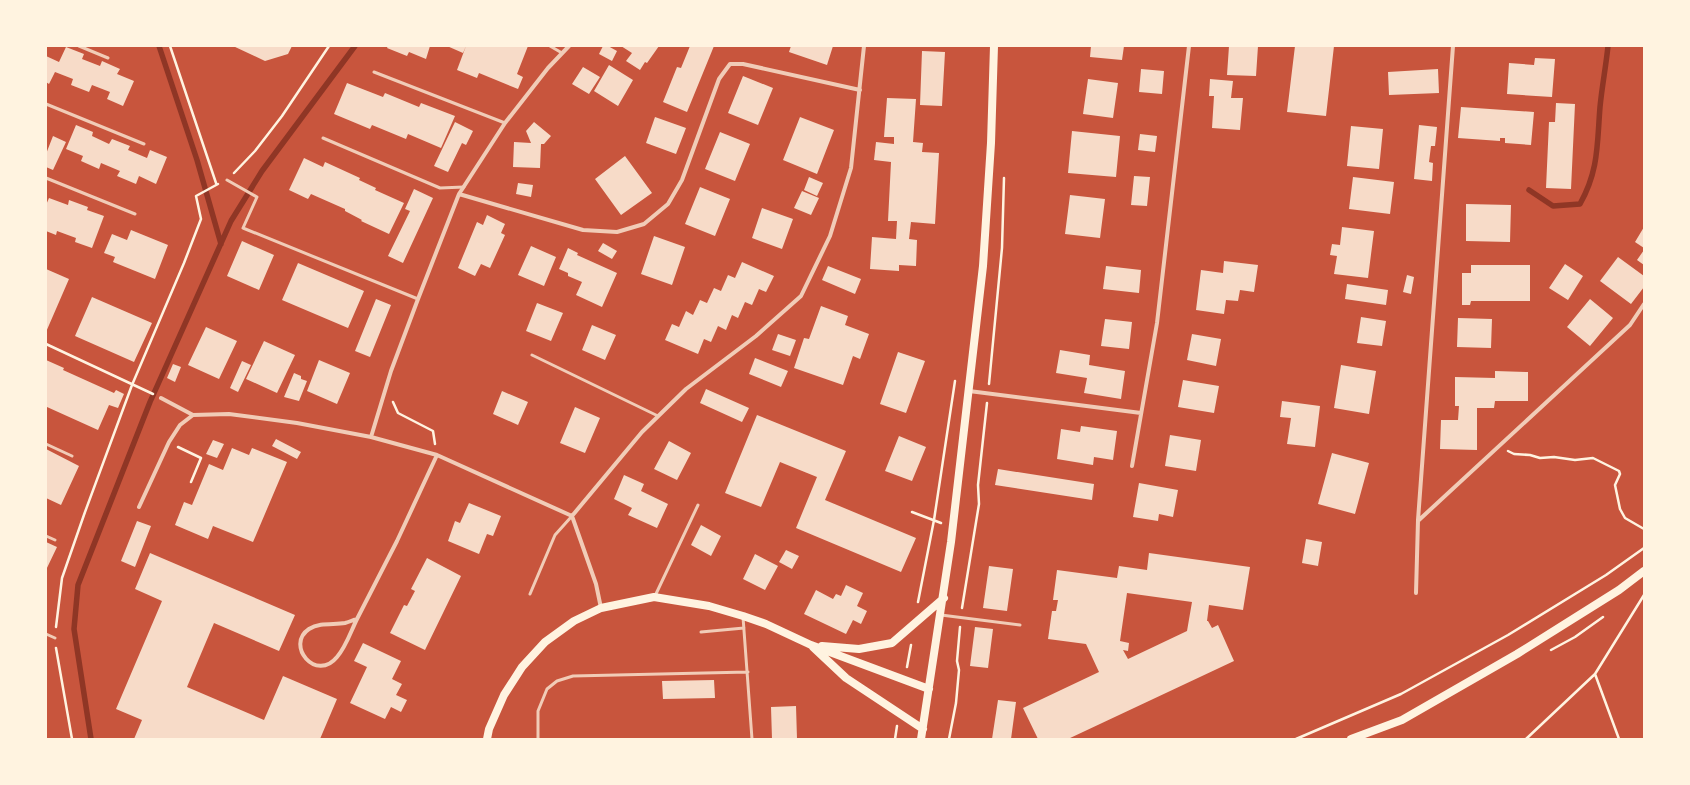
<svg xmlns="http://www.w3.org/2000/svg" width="1690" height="785" font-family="'Fira Sans',sans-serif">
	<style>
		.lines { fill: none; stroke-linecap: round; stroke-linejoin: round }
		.stream { stroke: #8f3625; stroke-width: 5.5 }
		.building { fill: #f7dbc8; fill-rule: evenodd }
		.path { stroke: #fff3e0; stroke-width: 2.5 }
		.service { stroke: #f1ccb7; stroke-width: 3 }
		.minor { stroke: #f1ccb7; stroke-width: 4 }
		.secondary { stroke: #fff3e0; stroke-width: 8 }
	</style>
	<rect width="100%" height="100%" fill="#c8553d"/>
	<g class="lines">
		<path class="stream" d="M159,46L197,160L221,244
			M1529,190L1553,206L1580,204C1599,170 1597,144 1600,107C1602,86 1606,66 1608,46
			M91,739L74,629L78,585L150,402L231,221L262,171L355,46"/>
	</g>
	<path class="building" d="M233,46H292L288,54L265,61Z
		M388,46H430L426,59L409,52L407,56L387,48Z
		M447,46H466L463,53Z
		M466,46H528L517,74L523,77L518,89L479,73L477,78L457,70Z
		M603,46H608L617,51L612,61L599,54Z
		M621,46H659L647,63L645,62L640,70L626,61L632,53Z
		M690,46H714L687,112L663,102L677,67L681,68Z
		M791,46H833L827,65L789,52Z
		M1091,46H1124L1122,60L1090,57Z
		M1229,46H1258L1256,76L1227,75Z
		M1295,46H1334L1326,116L1287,112Z
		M66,47L84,54L82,59L100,66L102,61L120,69L117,74L134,81L123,106L107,99L110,92L92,85L89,92L71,85L73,79L55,72L49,84L46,82V56L59,62Z
		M922,51L945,52L942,106L920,105Z
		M1535,58L1555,59L1552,97L1507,94L1509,63L1534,65Z
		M609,65L633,80L618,106L594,91Z
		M583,67L600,77L589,94L572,84Z
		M1141,69L1164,71L1162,94L1139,92Z
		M1438,69L1439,93L1389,95L1388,72Z
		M743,76L773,88L758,125L728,113Z
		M1088,79L1118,83L1113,118L1083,114Z
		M1210,79L1233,81L1231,98H1243L1240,130L1212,128L1214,96H1209Z
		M347,83L383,97L385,93L419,107L421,103L455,116L441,148L408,134L406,139L372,125L370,129L334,114Z
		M887,98L916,99L913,142L923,143L922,152L939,153L935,224L911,222L909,239L917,240L916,266L899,265V271L870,269L872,237L896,239L897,221H888L891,162L874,160L876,142L894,144V137H884Z
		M1556,103L1575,104L1571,189L1546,188L1549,122H1555Z
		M1461,107L1534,112L1531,145L1505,143V138H1500V141L1458,138Z
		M655,117L686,128L676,154L646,143Z
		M800,117L834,130L817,174L783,160Z
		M455,122L473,131L466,145L462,143L448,172L434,166Z
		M534,122L551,136L544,144H541L540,168L513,167L514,142L531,143L526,131Z
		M76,125L93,132L92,136L109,144L112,139L130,146L128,150L147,158L150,150L167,157L156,184L139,176L136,184L117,176L120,171L101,163L99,169L81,161L83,156L66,149Z
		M1419,125L1437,127L1435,146H1431L1429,162L1433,163L1432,181L1414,179Z
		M1351,126L1383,129L1379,169L1347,166Z
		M1072,131L1120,136L1116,177L1068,173Z
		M720,132L750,144L735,181L705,169Z
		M1140,134L1157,136L1155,152L1138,150Z
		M53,136L66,142L53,170L46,167V154Z
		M625,156L652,193L621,215L595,179Z
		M304,158L323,167L325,162L360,178L359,180L376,188L375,190L404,203L389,234L361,221L362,220L345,211V209L311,194L308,199L289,190Z
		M1134,176L1150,177L1147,206L1131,205Z
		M809,177L823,183L817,196L804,190Z
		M1353,177L1394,182L1390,214L1349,209Z
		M518,183L533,185L531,197L516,194Z
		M700,187L730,199L715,236L685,224Z
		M414,189L433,198L403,263L388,256L410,211L405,209Z
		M802,191L819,198L811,215L794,208Z
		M1070,195L1105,199L1100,238L1065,234Z
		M49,198L68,205L69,200L88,207L87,210L104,216L92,248L75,242L76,238L57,231L56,235L46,231V205Z
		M1466,204L1511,205L1510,242L1466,241Z
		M762,208L793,219L782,249L752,238Z
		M487,215L505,224L501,233L505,235L490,268L481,264L475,276L458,268L477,222L483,225Z
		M1342,227L1374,231L1368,278L1334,274L1337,256L1330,255L1332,244L1340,245Z
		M1644,227V248L1635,242Z
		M131,230L168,245L155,279L113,262L115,257L104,253L112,234L127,240Z
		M654,236L685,247L672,285L641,274Z
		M242,241L274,255L259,290L227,276Z
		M603,243L617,251L612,259L598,251Z
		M531,246L556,257L544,286L518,275Z
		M568,248L578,253L577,255L617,273L602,307L576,295L582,282L568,276V273L559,269Z
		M1644,250V265L1637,260Z
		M1618,257L1644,276V287L1631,304L1600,281Z
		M1224,261L1258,265L1254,292L1240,290L1238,301L1226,300L1224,314L1196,310L1201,270L1223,273Z
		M742,262L774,276L766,292L759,289L752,305L745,302L738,318L732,315L726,330L718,326L711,342L704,339L698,354L665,340L672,324L679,327L686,311L693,315L700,300L707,303L714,288L721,291L728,275L735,278Z
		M298,263L364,291L348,328L282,300Z
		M1565,264L1583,276L1568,300L1549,288Z
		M1471,265H1530V301H1471L1470,305H1462V273H1471Z
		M828,266L861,279L855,294L822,280Z
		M1106,266L1141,270L1139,293L1103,289Z
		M46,269L69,279L46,332L47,296L46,295Z
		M1407,275L1414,277L1411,294L1403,292Z
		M1347,284L1388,290L1386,305L1345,299Z
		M92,297L152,323L134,362L75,336Z
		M376,299L391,305L370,357L355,351Z
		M1590,299L1613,318L1590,346L1567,327Z
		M537,303L563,313L551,341L526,331Z
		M821,306L848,316L845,325L869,334L860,359L853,356L843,385L794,368L804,338L809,339Z
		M1361,317L1386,321L1382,346L1357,343Z
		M1458,318L1492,319L1491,348L1457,347Z
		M1105,319L1132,322L1129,349L1101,346Z
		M592,325L616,335L605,360L582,350Z
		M206,327L237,341L219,379L188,365Z
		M778,334L796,340L790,356L772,350Z
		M1192,334L1221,339L1216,366L1187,360Z
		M264,341L295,355L277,393L246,379Z
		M1060,350L1090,355L1089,365L1125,371L1121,399L1084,393L1087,378L1056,373Z
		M898,352L925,361L906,413L880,404Z
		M755,358L788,371L781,387L749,374Z
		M46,360L64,368L63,370L114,393L116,390L124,394L118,408L109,405L98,430L47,407Z
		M319,360L350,373L337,404L307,391Z
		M242,361L251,365L238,392L230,388Z
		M173,364L181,367L175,382L167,378Z
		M1341,365L1376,371L1369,414L1334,408Z
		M1495,371L1528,372V401H1495L1494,408H1477V450L1440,449L1441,420H1458L1459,406H1455V377L1495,378Z
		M294,373L301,376V379L307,381L299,401L284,397Z
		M1183,380L1219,386L1214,413L1178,407Z
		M706,389L749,408L742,422L700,403Z
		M502,391L528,402L518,425L493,414Z
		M1282,401L1320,406L1315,447L1287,444L1291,418L1280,417Z
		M575,407L600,418L585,453L560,443Z
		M757,415L846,451L825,500L916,538L901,572L796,528L817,477L780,462L761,507L725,493Z
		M1081,426L1117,431L1113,460L1094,457L1093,465L1057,459L1061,429L1080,432Z
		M1170,435L1201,440L1196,471L1165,466Z
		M899,436L926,447L912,481L885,471Z
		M276,439L301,452L297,459L272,446Z
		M213,440L224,444L217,458L206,454Z
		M669,441L691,453L677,480L654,469Z
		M232,448L249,455L252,448L287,462L253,542L213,526L208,539L175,525L184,502L192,505L209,464L223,470Z
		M46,449L79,466L61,505L46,498Z
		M1332,453L1369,463L1355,514L1318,504Z
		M998,469L1094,484L1092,500L995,485Z
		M624,475L644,484L641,491L668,504L657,528L628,515L632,508L614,499Z
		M1139,483L1178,490L1173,517L1159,514L1158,521L1133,517Z
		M469,503L501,516L493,536L487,534L479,554L448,541L455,521L460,523Z
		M137,521L151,526L135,567L121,561Z
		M701,525L721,536L711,556L691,545Z
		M1306,539L1322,542L1318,566L1302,563Z
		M46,542L57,547L46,570Z
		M786,550L799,556L792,569L779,562Z
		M150,553L295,615L279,651L214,623L187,687L264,720L283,676L337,699L320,739H134L142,720L116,709L162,601L135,589Z
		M1149,553L1250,567L1243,610L1209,605L1207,621H1208L1212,628L1218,625L1234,661L1068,739H1038L1023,708L1099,672L1086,644L1048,639L1052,611H1056L1058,600H1053L1057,570L1117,578L1119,566L1147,570ZM1127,593L1192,602L1187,631L1128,659L1123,650L1128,651L1129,643L1120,641Z
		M755,554L778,566L765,590L743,579Z
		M427,558L461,576L425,650L390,633L404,605L407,606L415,591L411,589Z
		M989,566L1013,569L1007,611L983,608Z
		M846,585L863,593L857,606L867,611L861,624L853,620L846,634L804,614L816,590L833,599L836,594L841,596Z
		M975,627L993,629L988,668L970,666Z
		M363,643L401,661L392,679L402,684L396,695L407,700L401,712L391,707L385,719L350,703L367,667L354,661Z
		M714,680L715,698L663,699L662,681Z
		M998,700L1016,702L1011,739H992Z
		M796,706L797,739H772L771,707Z"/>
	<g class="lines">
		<path class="path" d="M170,46L216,183
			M234,173L255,151L282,116L329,46
			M46,344L153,394
			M989,384L1002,248L1004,178
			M393,402L398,413L433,431L435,444
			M178,447L201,458L191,482
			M1508,451L1514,454L1530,455L1540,458L1554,457L1575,460L1593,458L1619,471L1620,474L1615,485L1620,509L1625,518L1644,529
			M912,512L941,523
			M918,602L934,520L955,381
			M962,608L979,504L978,485L987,403
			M56,627L62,578L85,512L132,385L184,263L201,219L196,196L218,184
			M56,648L72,739
			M1551,650L1575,637L1603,617
			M907,667L911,645
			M1595,674L1619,739
			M895,739L897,726
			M949,739L956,703L959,670L957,661L960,627
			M1296,739L1401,694L1508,635L1606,575L1644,548
			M1526,739L1595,674L1644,595"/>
		<path class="service" d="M79,46L108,58
			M550,46L562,53
			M374,72L505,123
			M46,104L144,144
			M323,138L440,188L464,187
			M46,178L135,214
			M227,180L257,197L243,228L418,299
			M532,355L658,416
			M46,444L72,456
			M46,536L55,540
			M530,594L555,535L572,516
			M655,596L698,505
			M941,615L1020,625
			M743,617L752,739
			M701,632L744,628
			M46,634L55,638
			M538,739V711L547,689L557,681L573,676L748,672"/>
		<path class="minor" d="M459,194L583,230L617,232L644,224L668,204L682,180L719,79L730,64H743L860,90
			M969,391L1141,413
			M161,398L193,415
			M371,437L391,371L418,299L459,194L505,123L548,68L569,46
			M1132,466L1157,323L1189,46
			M139,507L169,442L180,425L193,415L229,414L297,423L371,437L437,455L572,516L596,584L601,608
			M572,516L642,432L686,389L756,336L801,296L830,236L851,168L864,46
			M1419,520L1630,325L1644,304
			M1416,593L1418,520L1453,46
			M357,619C351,631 346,647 337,657C316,683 285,645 309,629C320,622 334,625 345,623C349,622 353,620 357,619L397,541L437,455"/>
		<path class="secondary" d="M822,646L859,649L892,643L944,598
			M813,647L846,678L923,729
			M487,739L489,729L504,695L522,667L545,642L574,621L601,608L654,597L709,606L743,616L766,624L811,645L929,689
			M921,739L951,542L983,266L991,143L994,46
			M1351,739L1402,720L1517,654L1619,590L1644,571"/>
	</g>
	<rect width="1690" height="785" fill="none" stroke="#fff3e0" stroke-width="94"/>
</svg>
